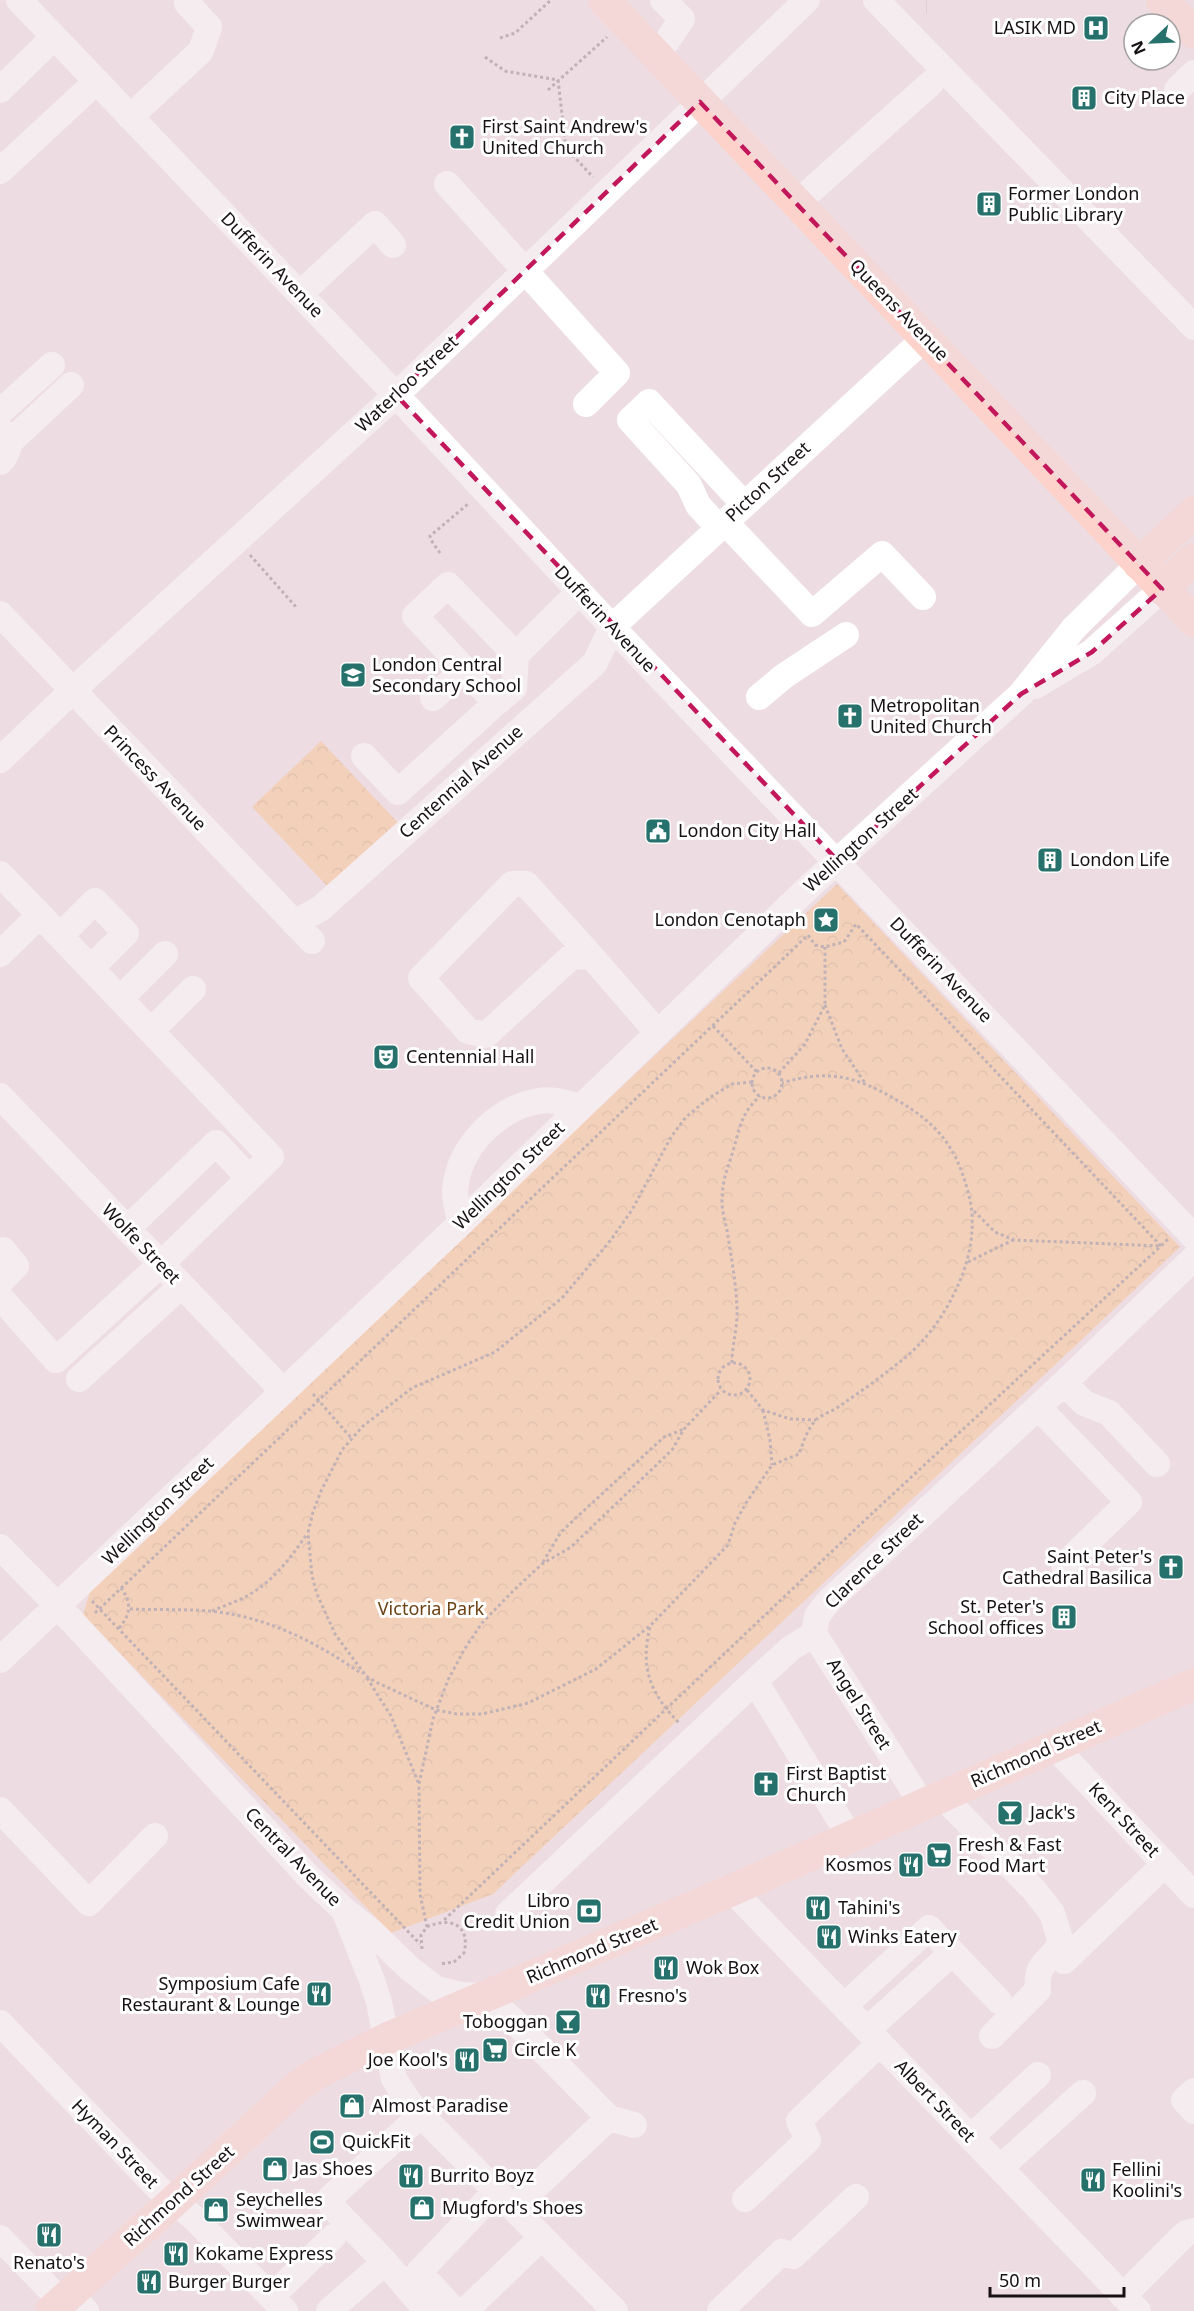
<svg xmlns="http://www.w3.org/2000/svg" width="1194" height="2311" font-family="'Noto Sans',sans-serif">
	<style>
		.park { fill: url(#park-crowns) }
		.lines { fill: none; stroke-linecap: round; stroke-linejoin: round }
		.minor-tunnel { stroke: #cdbec3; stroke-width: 26; stroke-dasharray: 26 13; stroke-linecap: butt }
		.path { stroke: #897e82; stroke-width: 3; stroke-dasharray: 3 3; stroke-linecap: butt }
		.minor { stroke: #fff; stroke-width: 26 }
		.major { stroke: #fdd2cb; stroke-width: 32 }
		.marked { fill: none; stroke: #c2185b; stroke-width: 4.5; stroke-dasharray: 12 8; stroke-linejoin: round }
		.labels { text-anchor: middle; stroke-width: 6; stroke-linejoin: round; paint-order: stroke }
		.poi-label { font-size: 18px; fill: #171113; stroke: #fff; text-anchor: start }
		.street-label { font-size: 18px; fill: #171113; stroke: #fff }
		.park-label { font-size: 18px; fill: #6c4114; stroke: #fff }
	</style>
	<defs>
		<pattern id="park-crowns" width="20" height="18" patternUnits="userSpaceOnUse" patternTransform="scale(1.5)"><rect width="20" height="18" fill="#fbc088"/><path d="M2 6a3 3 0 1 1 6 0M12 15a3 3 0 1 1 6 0" fill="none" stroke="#d6a474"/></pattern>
	</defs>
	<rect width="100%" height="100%" fill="#eddde2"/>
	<path class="park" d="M321,741L400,825L331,890L252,807Z
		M837,884L1180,1247L493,1894L391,1933L83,1615L92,1585Z"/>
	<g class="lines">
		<path class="minor-tunnel" d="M926,0H927"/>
		<path class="path" d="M500,38L515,33L551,0
			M485,57L505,71L558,80L566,148L593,177
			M548,90L607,37
			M440,553L431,540L430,536L468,504
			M250,555L297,608
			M825,1005L842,1049L865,1083
			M713,1026L757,1072
			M752 1083a15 15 0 1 1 30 0a15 15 0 1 1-30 0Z
			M779,1073L805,1044L825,1005V947
			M752,1082L732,1084L709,1098L686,1117L671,1137L632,1210L610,1241L562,1298L495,1352L412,1388L363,1426L342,1450L321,1491L313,1512L308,1533L312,1576L317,1594L335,1634L366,1676L378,1683L436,1710L457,1714H482L528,1703L596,1669L651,1625L728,1545L735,1523L746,1503L772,1465L799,1454C803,1443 807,1430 815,1421C820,1415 831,1412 838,1407C859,1393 881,1377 901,1361C930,1338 950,1307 963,1273C972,1248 976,1218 968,1192C956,1146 937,1123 895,1099C855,1076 827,1069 782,1083
			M974,1211L995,1232L1014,1240L1161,1246L1168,1239
			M968,1262L1013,1240
			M718 1379a16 16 0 1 1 32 0a16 16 0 1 1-32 0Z
			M732,1363C732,1344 738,1327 737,1308C736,1282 731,1256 727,1230C725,1221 722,1211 722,1202C722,1177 729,1167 735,1144C741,1122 743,1112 760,1096
			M747,1390L763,1410L790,1419L816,1420
			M313,1394L352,1439
			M763,1410L770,1440L772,1465
			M543,1562L561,1532L579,1515L664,1437L684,1429
			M92,1601L420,1944
			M130,1609C156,1610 183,1609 209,1611C266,1616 316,1642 362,1674
			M212,1611C225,1605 240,1601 252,1593C275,1579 292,1556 307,1534
			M95,1613L808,935L815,945L825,947L844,942L856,924L1161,1246L865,1520L443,1921
			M650,1627C640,1668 650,1693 679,1723
			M119,1628C131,1614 132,1603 121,1588
			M367,1678L391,1716L418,1782
			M427,1927C450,1916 471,1925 464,1953L454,1962L440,1964
			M422,1949L421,1935L427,1927L420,1894L419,1784L433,1719L448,1680L464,1650L482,1623L514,1590L542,1564L571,1547L672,1450L684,1429L721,1390"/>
		<path class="minor" d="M19,0L396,395L612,627L1194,1237
			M876,0L1194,327
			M657,56L682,19L663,0
			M0,90L54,37
			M1177,90L1194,73
			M130,117L201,51L209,27L187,3
			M0,171L97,81
			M447,184L617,373L586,404
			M797,203L931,83
			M300,294L375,224L393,245
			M0,412L52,365
			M0,429L11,441L71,385
			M0,462L4,458L11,441
			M725,522L812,614L882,554L923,597
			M719,528L698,505L689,485L630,420L649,402L744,504
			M0,614L312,941
			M516,655L514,688L496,703L415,616L448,585L516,655L579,592
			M1035,686L1092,652L1162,589
			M759,697L784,676L846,635
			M433,698L464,669
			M364,756L398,792L496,703
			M0,760L72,691L396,395L807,0
			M0,874L40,915L0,954
			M294,923L320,909L595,663L612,627L925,338
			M60,936L95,901L126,933L91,968
			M591,956L526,884H512L421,978L468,1031L486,1035L571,957L591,956L658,1033
			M120,999L165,954
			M151,1031L193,989
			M0,1096L283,1391
			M461,1223C458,1213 455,1201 455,1191C458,1147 497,1108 539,1101C553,1098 568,1104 581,1107
			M127,1229L216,1143L249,1178
			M0,1282L16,1266L3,1250
			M0,1297L56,1360L161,1264L271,1157L40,915
			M79,1379L181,1286
			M1064,1383L1084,1403L1109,1413L1157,1464
			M1038,1407L1129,1502L1064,1565
			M0,1547L58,1606L308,1876L344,1910L371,1978L379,2002L394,2079L409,2102L421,2115L615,2311
			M814,1634L912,1788L919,1806
			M0,1660L461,1223L810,886L1021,694L1074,628L1139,564
			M755,1681L850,1837
			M1054,1746L1194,1895
			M942,1796L1034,1890L1052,1913L1061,1942C1050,1964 1035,1961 1038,1990L992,2036
			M0,1810L89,1903L155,1836
			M732,1890L1138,2311
			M344,1910L372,1932L409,1968L436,1989L461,1995L486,1996L514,2021L609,2118
			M508,1914L755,1681L791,1648L814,1634L817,1616L828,1602L1064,1383L1194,1258
			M1056,1952L1064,1961L1165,1864
			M844,2006L929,1928L999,2001
			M0,2023L158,2188L195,2219L285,2311
			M867,2030L952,1953
			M1194,2091L1184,2100L1194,2111
			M421,2115L330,2198L332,2207L385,2262L427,2311
			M971,2137L1038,2075
			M1000,2168L1083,2093
			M745,2199L808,2140L799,2121L880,2043
			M513,2208L609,2118L634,2125
			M0,2238L61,2301
			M70,2294L86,2311
			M1123,2296L1186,2233L1194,2231
			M271,2297L333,2237
			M329,2311L385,2262
			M455,2311L419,2272L496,2191
			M465,2311L542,2237
			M720,2311L782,2252L793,2256L856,2197"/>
		<path class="major" d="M604,0L1194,621
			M1162,0L1194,33
			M1139,564L1194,512
			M1162,589L1194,559
			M51,2311L173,2202L298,2086L314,2075L386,2039L732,1890L1194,1684"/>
	</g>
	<path d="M0 0H1194V2311H0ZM700,102L1162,589L1092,652L1021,694L838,861L396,395Z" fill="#eddde2" fill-opacity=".55" fill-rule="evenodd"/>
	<path class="marked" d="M700,102L1162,589L1092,652L1021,694L838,861L396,395Z"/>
	<defs>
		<symbol id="hospital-square" viewBox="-11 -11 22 22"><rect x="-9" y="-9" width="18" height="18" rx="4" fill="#27716d" stroke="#fff"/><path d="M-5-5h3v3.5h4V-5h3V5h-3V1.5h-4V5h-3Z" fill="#fff"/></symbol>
		<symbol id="building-square" viewBox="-11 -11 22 22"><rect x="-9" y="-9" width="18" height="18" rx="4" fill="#27716d" stroke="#fff"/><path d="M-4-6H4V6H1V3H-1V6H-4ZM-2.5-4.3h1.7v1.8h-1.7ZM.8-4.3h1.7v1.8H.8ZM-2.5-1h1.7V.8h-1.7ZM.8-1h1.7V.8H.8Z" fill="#fff"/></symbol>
		<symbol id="church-square" viewBox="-11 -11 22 22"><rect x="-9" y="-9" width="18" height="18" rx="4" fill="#27716d" stroke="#fff"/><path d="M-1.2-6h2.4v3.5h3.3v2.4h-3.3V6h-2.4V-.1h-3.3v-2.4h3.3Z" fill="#fff"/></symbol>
		<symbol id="school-square" viewBox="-11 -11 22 22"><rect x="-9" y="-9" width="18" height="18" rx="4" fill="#27716d" stroke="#fff"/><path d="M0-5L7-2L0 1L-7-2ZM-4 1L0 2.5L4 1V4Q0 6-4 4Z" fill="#fff"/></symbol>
		<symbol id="civic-square" viewBox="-11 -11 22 22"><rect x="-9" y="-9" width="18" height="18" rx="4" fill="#27716d" stroke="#fff"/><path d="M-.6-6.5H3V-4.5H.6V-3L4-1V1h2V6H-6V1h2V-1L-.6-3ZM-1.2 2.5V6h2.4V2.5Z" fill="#fff"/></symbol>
		<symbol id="sight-square" viewBox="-11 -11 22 22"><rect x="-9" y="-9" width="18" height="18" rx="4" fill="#27716d" stroke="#fff"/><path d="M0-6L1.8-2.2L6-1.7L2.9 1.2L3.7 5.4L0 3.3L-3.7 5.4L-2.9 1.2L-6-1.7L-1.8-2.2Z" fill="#fff"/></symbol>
		<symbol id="theatre-square" viewBox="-11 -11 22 22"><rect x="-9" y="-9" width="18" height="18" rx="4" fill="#27716d" stroke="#fff"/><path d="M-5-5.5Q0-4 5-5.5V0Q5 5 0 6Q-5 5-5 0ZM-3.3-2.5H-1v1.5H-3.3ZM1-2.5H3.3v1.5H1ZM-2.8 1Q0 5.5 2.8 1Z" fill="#fff"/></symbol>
		<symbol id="bar-square" viewBox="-11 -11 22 22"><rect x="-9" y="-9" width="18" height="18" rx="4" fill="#27716d" stroke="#fff"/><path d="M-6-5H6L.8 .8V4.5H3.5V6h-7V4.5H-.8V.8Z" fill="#fff"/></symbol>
		<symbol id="supermarket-square" viewBox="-11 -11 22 22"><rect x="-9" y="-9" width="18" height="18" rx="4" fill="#27716d" stroke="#fff"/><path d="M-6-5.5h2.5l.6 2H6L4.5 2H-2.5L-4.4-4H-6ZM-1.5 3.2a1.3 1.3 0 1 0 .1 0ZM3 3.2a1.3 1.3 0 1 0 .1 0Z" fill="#fff"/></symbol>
		<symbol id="restaurant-square" viewBox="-11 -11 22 22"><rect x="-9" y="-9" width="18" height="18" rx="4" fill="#27716d" stroke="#fff"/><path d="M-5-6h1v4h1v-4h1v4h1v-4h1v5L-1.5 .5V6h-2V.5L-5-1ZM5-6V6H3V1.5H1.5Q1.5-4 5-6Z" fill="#fff"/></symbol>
		<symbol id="bank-square" viewBox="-11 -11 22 22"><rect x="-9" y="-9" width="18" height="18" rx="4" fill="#27716d" stroke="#fff"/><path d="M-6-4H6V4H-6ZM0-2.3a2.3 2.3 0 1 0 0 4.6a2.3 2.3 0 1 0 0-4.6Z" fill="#fff"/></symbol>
		<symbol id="shop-square" viewBox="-11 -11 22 22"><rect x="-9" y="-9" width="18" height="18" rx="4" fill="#27716d" stroke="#fff"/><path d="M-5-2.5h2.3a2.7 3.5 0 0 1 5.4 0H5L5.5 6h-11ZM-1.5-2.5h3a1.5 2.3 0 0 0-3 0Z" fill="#fff"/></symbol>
		<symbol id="stadium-square" viewBox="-11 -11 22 22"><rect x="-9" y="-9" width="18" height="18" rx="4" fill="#27716d" stroke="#fff"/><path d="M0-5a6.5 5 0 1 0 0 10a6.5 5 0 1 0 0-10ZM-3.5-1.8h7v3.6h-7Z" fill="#fff"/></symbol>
	</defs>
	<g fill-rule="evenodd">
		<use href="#hospital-square" x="1081" y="13" width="30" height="30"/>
		<use href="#building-square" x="1069" y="83" width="30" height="30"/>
		<use href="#church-square" x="447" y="122" width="30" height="30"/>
		<use href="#building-square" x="974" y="189" width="30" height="30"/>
		<use href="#school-square" x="338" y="660" width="30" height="30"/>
		<use href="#church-square" x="835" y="701" width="30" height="30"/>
		<use href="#civic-square" x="643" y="816" width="30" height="30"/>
		<use href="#building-square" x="1035" y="845" width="30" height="30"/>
		<use href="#sight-square" x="811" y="905" width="30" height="30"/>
		<use href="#theatre-square" x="371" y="1042" width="30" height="30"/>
		<use href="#church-square" x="1156" y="1552" width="30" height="30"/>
		<use href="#building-square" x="1049" y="1602" width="30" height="30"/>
		<use href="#church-square" x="751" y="1769" width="30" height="30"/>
		<use href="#bar-square" x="995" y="1798" width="30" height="30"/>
		<use href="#supermarket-square" x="924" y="1840" width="30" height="30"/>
		<use href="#restaurant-square" x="896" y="1850" width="30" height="30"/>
		<use href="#restaurant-square" x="803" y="1893" width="30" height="30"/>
		<use href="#bank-square" x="574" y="1896" width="30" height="30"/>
		<use href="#restaurant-square" x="814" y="1922" width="30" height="30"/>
		<use href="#restaurant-square" x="651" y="1953" width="30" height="30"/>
		<use href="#restaurant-square" x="304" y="1979" width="30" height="30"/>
		<use href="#restaurant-square" x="583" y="1981" width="30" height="30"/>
		<use href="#bar-square" x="553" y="2007" width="30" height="30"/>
		<use href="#supermarket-square" x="480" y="2035" width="30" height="30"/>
		<use href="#restaurant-square" x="452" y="2045" width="30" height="30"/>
		<use href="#shop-square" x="337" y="2091" width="30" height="30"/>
		<use href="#stadium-square" x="307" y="2127" width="30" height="30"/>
		<use href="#shop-square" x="260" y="2154" width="30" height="30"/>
		<use href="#restaurant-square" x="396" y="2161" width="30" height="30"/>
		<use href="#restaurant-square" x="1078" y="2165" width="30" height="30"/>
		<use href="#shop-square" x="407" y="2193" width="30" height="30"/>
		<use href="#shop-square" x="201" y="2195" width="30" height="30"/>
		<use href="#restaurant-square" x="34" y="2220" width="30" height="30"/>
		<use href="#restaurant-square" x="161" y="2239" width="30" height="30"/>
		<use href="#restaurant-square" x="134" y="2267" width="30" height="30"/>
	</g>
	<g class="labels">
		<g class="poi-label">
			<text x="1076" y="34" text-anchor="end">LASIK MD</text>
			<text x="1104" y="104">City Place</text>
			<text x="482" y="133">First Saint Andrew's<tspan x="482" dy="21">United Church</tspan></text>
			<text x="1008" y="200">Former London<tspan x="1008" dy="21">Public Library</tspan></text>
			<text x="372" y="671">London Central<tspan x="372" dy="21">Secondary School</tspan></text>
			<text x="870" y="712">Metropolitan<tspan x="870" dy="21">United Church</tspan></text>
			<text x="678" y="837">London City Hall</text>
			<text x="1070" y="866">London Life</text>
			<text x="806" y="926" text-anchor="end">London Cenotaph</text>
			<text x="406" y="1063">Centennial Hall</text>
			<text x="1152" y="1563" text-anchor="end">Saint Peter's<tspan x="1152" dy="21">Cathedral Basilica</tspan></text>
			<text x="1044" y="1613" text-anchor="end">St. Peter's<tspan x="1044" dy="21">School offices</tspan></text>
			<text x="786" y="1780">First Baptist<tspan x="786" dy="21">Church</tspan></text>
			<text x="1030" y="1819">Jack's</text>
			<text x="958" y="1851">Fresh &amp; Fast<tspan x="958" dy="21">Food Mart</tspan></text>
			<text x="892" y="1871" text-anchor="end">Kosmos</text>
			<text x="570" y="1907" text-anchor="end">Libro<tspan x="570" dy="21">Credit Union</tspan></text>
			<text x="838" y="1914">Tahini's</text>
			<text x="848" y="1943">Winks Eatery</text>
			<text x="686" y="1974">Wok Box</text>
			<text x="300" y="1990" text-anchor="end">Symposium Cafe<tspan x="300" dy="21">Restaurant &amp; Lounge</tspan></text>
			<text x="618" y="2002">Fresno's</text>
			<text x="548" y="2028" text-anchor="end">Toboggan</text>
			<text x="514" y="2056">Circle K</text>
			<text x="448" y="2066" text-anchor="end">Joe Kool's</text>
			<text x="372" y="2112">Almost Paradise</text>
			<text x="342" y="2148">QuickFit</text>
			<text x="294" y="2175">Jas Shoes</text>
			<text x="1112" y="2176">Fellini<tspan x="1112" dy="21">Koolini's</tspan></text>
			<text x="430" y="2182">Burrito Boyz</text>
			<text x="236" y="2206">Seychelles<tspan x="236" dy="21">Swimwear</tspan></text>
			<text x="442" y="2214">Mugford's Shoes</text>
			<text x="195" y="2260">Kokame Express</text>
			<text x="49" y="2269" text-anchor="middle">Renato's</text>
			<text x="168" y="2288">Burger Burger</text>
		</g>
		<g class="street-label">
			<text transform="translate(272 265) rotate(46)" y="6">Dufferin Avenue</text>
			<text transform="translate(899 310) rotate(46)" y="6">Queens Avenue</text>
			<text transform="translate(407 384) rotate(-43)" y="6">Waterloo Street</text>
			<text transform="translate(768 482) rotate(-43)" y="6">Picton Street</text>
			<text transform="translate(605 619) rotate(47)" y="6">Dufferin Avenue</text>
			<text transform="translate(155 778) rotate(46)" y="6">Princess Avenue</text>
			<text transform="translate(461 782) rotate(-42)" y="6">Centennial Avenue</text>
			<text transform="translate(861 840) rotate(-42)" y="6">Wellington Street</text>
			<text transform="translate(941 970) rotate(46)" y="6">Dufferin Avenue</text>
			<text transform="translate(509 1176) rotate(-44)" y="6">Wellington Street</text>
			<text transform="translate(141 1244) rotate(46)" y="6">Wolfe Street</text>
			<text transform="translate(158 1511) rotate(-44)" y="6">Wellington Street</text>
			<text transform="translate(874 1561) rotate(-44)" y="6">Clarence Street</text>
			<text transform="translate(859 1704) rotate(58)" y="6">Angel Street</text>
			<text transform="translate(1036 1754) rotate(-24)" y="6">Richmond Street</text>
			<text transform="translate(1124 1820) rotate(47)" y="6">Kent Street</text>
			<text transform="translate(293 1857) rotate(46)" y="6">Central Avenue</text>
			<text transform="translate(592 1951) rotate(-23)" y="6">Richmond Street</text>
			<text transform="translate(935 2101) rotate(46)" y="6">Albert Street</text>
			<text transform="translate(115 2144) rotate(46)" y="6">Hyman Street</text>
			<text transform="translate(179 2196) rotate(-42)" y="6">Richmond Street</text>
		</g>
		<g class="park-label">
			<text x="431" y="1615">Victoria Park</text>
		</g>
	</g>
	<g transform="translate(1152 42) rotate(247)"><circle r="28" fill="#ffffff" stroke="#a2a0a1" stroke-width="1.5"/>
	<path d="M0-4.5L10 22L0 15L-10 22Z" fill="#27716d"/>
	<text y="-9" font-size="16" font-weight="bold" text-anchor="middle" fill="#171113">N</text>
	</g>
	<path d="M990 2287v9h134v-9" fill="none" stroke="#171113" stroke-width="3"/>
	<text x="999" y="2287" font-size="18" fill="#171113" stroke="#ffffff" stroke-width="4.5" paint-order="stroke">50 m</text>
</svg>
